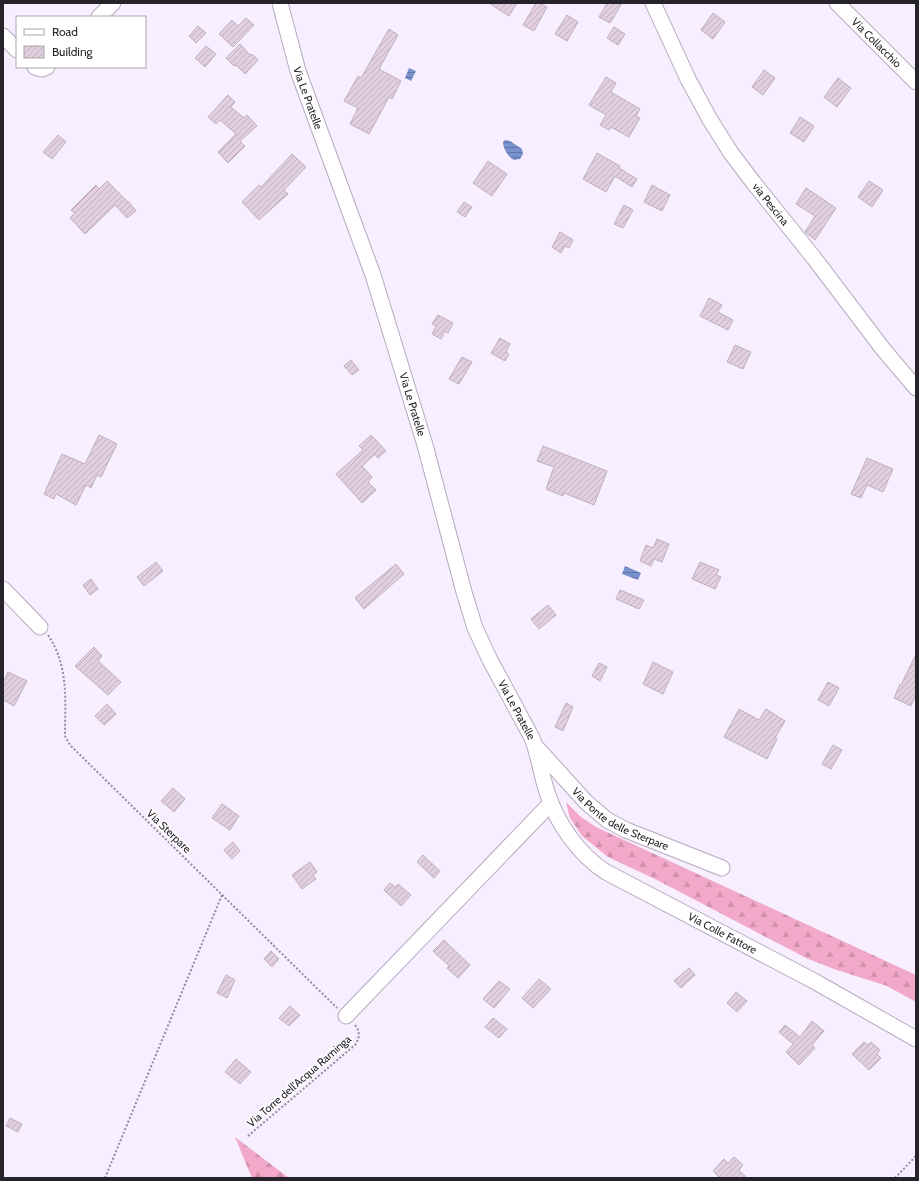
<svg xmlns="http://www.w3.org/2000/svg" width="919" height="1181" font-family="Cabin,sans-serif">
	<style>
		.forest { fill: url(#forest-firs) }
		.water { fill: url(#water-rules) }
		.building { fill: url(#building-hatch); stroke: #c1afbe }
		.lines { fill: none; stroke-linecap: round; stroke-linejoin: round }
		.minor-casing { stroke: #b5aabe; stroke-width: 17 }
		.path { stroke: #938d99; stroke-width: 2; stroke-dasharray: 2 2; stroke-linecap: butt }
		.minor { stroke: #fff; stroke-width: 15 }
		.labels { text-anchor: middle; stroke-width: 3; stroke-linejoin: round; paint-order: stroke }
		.street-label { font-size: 11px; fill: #27232b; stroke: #fff }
	</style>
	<defs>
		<pattern id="forest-firs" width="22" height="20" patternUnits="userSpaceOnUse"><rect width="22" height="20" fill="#f2a9c9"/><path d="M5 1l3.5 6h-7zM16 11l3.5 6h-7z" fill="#d091ad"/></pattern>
		<pattern id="water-rules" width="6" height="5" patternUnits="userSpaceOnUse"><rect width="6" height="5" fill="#7991cd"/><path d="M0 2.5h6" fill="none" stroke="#6376a7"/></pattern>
		<pattern id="building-hatch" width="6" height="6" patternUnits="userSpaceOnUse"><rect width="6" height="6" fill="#e1cfdf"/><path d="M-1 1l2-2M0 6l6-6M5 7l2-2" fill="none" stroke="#c1b1c0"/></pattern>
	</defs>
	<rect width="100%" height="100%" fill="#f7eeff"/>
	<path class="forest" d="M566,802L581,817L596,827L916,975V1002L887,986L834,969L806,958L657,880L608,857L582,836L570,818Z
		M235,1137L289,1178H252Z"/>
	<path class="water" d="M409,68L416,71L411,81L405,78Z
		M505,140L510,141L522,149L523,154L520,159L514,160C508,157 503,148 503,142Z
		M625,566L641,573L638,580L622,574Z"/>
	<path class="building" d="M489,3H517L509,16Z
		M536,3H540L547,7L534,31L523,25Z
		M607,3H622L610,23L599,17Z
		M713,13L725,22L713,39L701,30Z
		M567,15L578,22L567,41L555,34Z
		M246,18L254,25L233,47L219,34L232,20L238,26Z
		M198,26L206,33L196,43L189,36Z
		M614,27L625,34L618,45L607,38Z
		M389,29L398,35L379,69L401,81L392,99L389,97L369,134L350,124L358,108L344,101L358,76L361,78Z
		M240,44L250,55L252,54L258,60L245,74L236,65L234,66L226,58Z
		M206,46L216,54L205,67L195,58Z
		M764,70L775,78L763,95L752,87Z
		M606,77L616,83L611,92L640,109L636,116L640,118L629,137L611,127L609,130L600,125L606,115L589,105Z
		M838,78L851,88L837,107L824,97Z
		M228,95L235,102L231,107L244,118L247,115L257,126L240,141L245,146L228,163L218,152L236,134L220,120L216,124L208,117Z
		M800,117L814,126L804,142L790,133Z
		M58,135L66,142L52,159L43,152Z
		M597,153L620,166L619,168L637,179L632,187L615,176L606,192L583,179Z
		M292,154L306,167L284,190L288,194L259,220L242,202L259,185L261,187Z
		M488,161L507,174L492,196L473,183Z
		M107,181L128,202V201L136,211L127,218L115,205L85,234L70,218L75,213L71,210L96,185L99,189Z
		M869,181L883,190L872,207L858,197Z
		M652,185L670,195L662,211L644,202Z
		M806,188L836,208L815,240L805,232L815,216L796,204Z
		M464,202L472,207L465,217L457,212Z
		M624,205L633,210L623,228L614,224Z
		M560,232L573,240L569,248L565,246L561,253L552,247Z
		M709,298L722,305L718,312L733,320L728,330L700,316Z
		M438,315L453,323L448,333L445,331L441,339L432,334L436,326L432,324Z
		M500,338L510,344L506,352L509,354L505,361L491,353Z
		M735,345L751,352L743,369L727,362Z
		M462,357L472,362L459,384L449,379Z
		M351,360L359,370L352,375L344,366Z
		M99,435L117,444L101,477L97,475L91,488L86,485L76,505L56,494L54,499L44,494L62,454L85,464Z
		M371,435L386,451L378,458L375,454L362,466L372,477L368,482L376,490L362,503L336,474L363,450L359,446Z
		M543,446L607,471L594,505L564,493L563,496L546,489L554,467L537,461Z
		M867,458L893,469L883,492L867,485L861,498L851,494Z
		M657,539L669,544L662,562L654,559L651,566L640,561L646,545L653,548Z
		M156,562L163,571L144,586L137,577Z
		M700,562L719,570L716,575L721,577L715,589L692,579Z
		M396,564L404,574L364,609L355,598Z
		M91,579L98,589L90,595L83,585Z
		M620,590L644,600L639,609L616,599Z
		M548,605L556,615L539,629L531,619Z
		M94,647L102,656L98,661L121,682L108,695L75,666Z
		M916,654V694L911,706L894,698L900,684L901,685Z
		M653,662L673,672L663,694L643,684Z
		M599,663L607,667L600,681L592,676Z
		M8,672L27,681L14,706L3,700V683Z
		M828,682L839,688L829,706L818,700Z
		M566,703L573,707L563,731L555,727Z
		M107,704L116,714L104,725L95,716Z
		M739,709L759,720L766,709L785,721L775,738L777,739L767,759L724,737Z
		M833,745L842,750L831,769L822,764Z
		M173,788L185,799L174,812L161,801Z
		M222,804L239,816L230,830L212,818Z
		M233,842L240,851L232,859L224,850Z
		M423,855L440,871L434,878L417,862Z
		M310,862L317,872L313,875L316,879L302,889L292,875Z
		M390,883L395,887L398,884L411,895L401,906L384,890Z
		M444,940L470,965L458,978L447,968L449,966L433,951Z
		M271,951L279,959L272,967L264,959Z
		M689,968L695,975L681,988L674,981Z
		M226,975L235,980L227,998L217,993Z
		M539,979L551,989L533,1008L522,998Z
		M499,981L510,989L494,1008L483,999Z
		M736,992L747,1001L737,1012L727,1003Z
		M290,1006L300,1015L289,1026L279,1018Z
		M493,1018L507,1029L499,1038L485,1027Z
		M812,1021L824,1031L812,1045L815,1048L799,1065L786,1052L793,1044L779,1032L785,1025L800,1037Z
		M864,1042L868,1045L871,1042L880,1050L877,1054L881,1058L869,1070L852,1054Z
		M236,1059L251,1072L240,1084L225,1072Z
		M10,1118L22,1124L18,1132L6,1126Z
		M734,1157L743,1165L739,1170L747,1178H720L713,1171L724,1159L728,1163Z"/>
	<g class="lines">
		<defs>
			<g id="minor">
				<path id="s1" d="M280,3L298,71L373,275L425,445L464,592L475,628L490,660L532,738C539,756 541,774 547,792C556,822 579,855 606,872L814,981L916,1039"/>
				<path id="s2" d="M653,3L688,79L709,118L731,153L753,182L814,258L883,349L916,388"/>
				<path id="s3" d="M837,3L916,82"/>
				<path d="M99,17L113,3"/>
				<path d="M3,36L17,50"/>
				<path d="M35,67L42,69L47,67"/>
				<path d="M3,589L40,627"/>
				<path id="s4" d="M538,749L586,802L607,820L626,830L722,868"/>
				<path d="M346,1016L551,803"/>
			</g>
		</defs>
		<use href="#minor" class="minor-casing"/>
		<path class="path" d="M48,635C69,666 65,700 65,736L70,745L337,1008
			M248,1136L355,1045C360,1038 360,1031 355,1025
			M105,1178L222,895
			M895,1178L916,1156"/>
		<use href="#minor" class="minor"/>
	</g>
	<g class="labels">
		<g class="street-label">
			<text dy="4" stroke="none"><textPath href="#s3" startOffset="56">Via Collacchio</textPath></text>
			<text dy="4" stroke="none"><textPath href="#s1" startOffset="99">Via Le Pratelle</textPath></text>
			<text dy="4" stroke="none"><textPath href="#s2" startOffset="234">via Pescina</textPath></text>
			<text dy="4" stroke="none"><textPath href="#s1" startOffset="423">Via Le Pratelle</textPath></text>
			<text dy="4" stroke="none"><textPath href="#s1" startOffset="747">Via Le Pratelle</textPath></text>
			<text dy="4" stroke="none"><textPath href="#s4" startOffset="110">Via Ponte delle Sterpare</textPath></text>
			<text transform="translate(169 831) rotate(44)" y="4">Via Sterpare</text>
			<text dy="4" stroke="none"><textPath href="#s1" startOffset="1068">Via Colle Fattore</textPath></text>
			<text transform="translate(299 1081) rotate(-41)" y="4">Via Torre dell'Acqua Raminga</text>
		</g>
	</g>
	<rect width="919" height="1181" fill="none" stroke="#27232b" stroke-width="8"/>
	<rect x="16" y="16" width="130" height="52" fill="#ffffff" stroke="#a9a7aa"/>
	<rect x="24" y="29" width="20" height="6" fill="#ffffff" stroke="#a9a7aa"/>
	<text x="52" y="36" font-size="12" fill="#27232b">Road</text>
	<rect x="24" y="46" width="20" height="12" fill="url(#building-hatch)" stroke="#a9a7aa"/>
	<text x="52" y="56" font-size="12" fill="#27232b">Building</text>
</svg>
